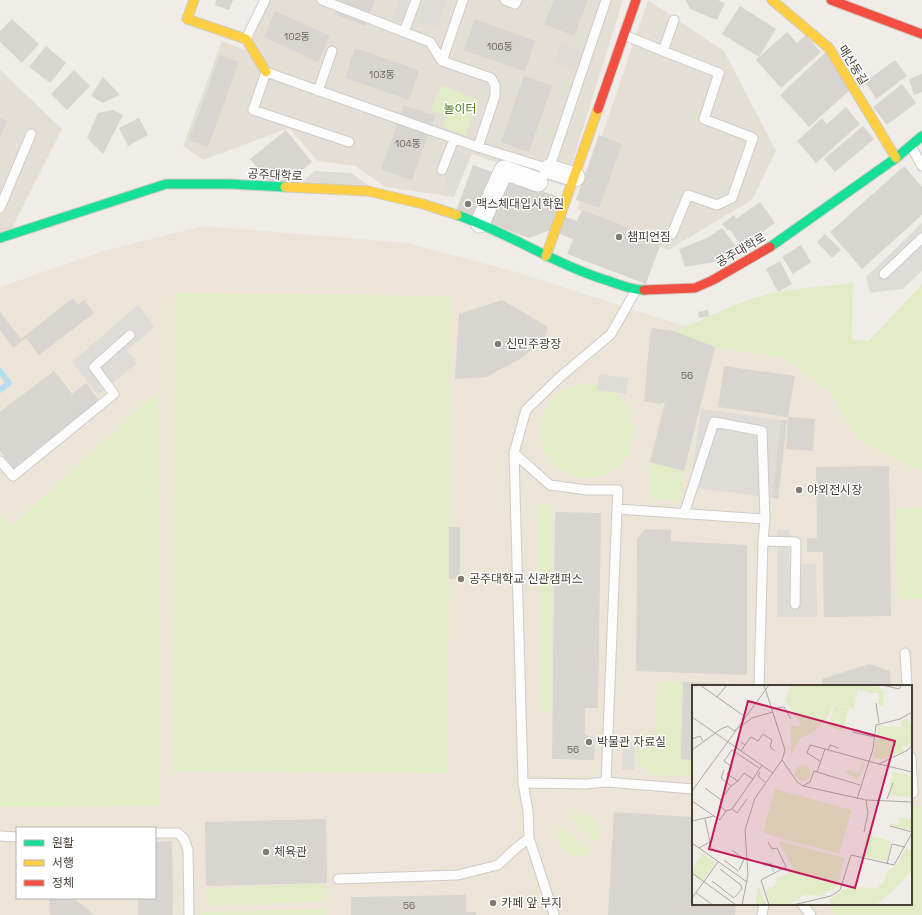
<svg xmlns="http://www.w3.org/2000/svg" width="922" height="915" font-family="'Space Grotesk','Noto Sans KR',sans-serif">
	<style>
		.residential { fill: #e5ded5 }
		.education { fill: #ece4d7; fill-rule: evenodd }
		.green { fill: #e1ecc6 }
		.parking { fill: #dfdcd8 }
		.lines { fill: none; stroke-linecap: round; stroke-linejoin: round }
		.stream { stroke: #b5dff1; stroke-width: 5.5 }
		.building { fill: #d8d4cf }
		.lane-casing { stroke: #cecbc6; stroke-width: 11 }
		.street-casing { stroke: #cecbc6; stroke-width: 21 }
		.fast-casing { stroke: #d0cabf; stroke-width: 11 }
		.slow-casing { stroke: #d0cabf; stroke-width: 11 }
		.jam-casing { stroke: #d0cabf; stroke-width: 11 }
		.lane { stroke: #fdfcfc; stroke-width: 9 }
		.street { stroke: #fdfcfc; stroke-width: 19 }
		.fast { stroke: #16e098; stroke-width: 9 }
		.slow { stroke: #ffcf43; stroke-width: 9 }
		.jam { stroke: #f24e42; stroke-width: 9 }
		.poi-dot { fill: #827b73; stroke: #fff; stroke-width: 1.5 }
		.labels { text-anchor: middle; stroke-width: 3; stroke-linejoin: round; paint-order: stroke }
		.number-label { font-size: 10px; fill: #6d655c }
		.street-label { font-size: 12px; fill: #473e34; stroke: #fff }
		.park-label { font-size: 12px; fill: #4d7d23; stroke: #fff }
		.poi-label { font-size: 12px; fill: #473e34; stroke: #fff; text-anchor: start }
		.inset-river { fill: none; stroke: #b5dff1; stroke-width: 2 }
		.inset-road { fill: none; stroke: #aca7a0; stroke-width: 1 }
		.view { fill: #c2185b; fill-opacity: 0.15; stroke: #c2185b; stroke-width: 2 }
		.inset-edge { fill: none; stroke: #473e34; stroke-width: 2 }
	</style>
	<rect width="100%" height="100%" fill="#f0ede8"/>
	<path class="residential" d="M268,0H623L565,186L472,154L454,197L385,187L356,166L318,161L289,128L203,160L183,146L222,41L245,50Z
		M648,0L724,51L776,151L752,200L668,250L577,209Z
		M0,70L62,129L5,242L0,243Z"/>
	<path class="education" d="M203,226L407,243L519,273L784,358L830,392L859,440L922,472V915H0V287L107,250ZM693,686H911V904H693ZM17,828H155V898H17Z"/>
	<path class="green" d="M441,85L478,100L465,136L443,127L447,116L431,110Z
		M853,283L852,339L869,341L922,284V472L859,440L830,392L784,358L715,347L673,331C706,319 739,300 773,293C799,288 826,286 853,283Z
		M175,293L451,296L448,773L172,771Z
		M540 431a47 47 0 1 1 94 0a47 47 0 1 1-94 0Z
		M157,392L160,806L0,807V515L11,527Z
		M650,462L684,471L681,501L651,499Z
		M538,504L552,505V711L541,712Z
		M922,508V599H898L896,509Z
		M658,682H683L681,759L693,760V776L654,775L637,763V738L656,732Z
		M922,806V915H835L828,904H911V808Z
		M574,813C579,813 584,813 589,816C599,820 602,835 597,843L569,816Z
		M559,824L589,851L585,855L572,856C559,846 554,841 559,824Z
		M326,883V901L208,906L207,889Z
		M328,909V915H201V912Z"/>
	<path class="parking" d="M399,0H409L401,23L392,19Z
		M425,0H447L437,28L418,21Z
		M561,43L581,50L574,69L554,62Z
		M457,150L469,155L455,193L443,189Z
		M314,171L351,173L378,192L299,186Z
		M922,223V271L903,289L870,293L866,277Z
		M138,305L155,327L127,350L137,363L98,395L72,362Z
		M599,374L629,378L626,394L597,390Z
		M701,409L781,420L772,498L690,487Z
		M777,530H789V564H816L817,617H777Z
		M623,743H635L634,770H622Z"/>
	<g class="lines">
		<path class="stream" d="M0,371L9,383L0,390"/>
	</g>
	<path class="building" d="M216,0H233L229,10L215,5Z
		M340,0H375L365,26L334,14Z
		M554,0H588L574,36L544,24Z
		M686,0H718L725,3L717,20L690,9Z
		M740,6L776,29L759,57L722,34Z
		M275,11L330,36L318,62L264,37Z
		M12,19L39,44L22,63L0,42V31Z
		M475,19L535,41L525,72L464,50Z
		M787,32L797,43L806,35L821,52L781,88L756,60Z
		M46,46L66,63L50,83L29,67Z
		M355,48L419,70L409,100L345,78Z
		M826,52L851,89L809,127L780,95Z
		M220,55L239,62L208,147L189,140Z
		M895,60L907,76L876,99L865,82Z
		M74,70L90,86L67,110L51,94Z
		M922,74V92L914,95L909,79Z
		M524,76L552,86L529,152L501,142Z
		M103,77L120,95L103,103L91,96Z
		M902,84L916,103L887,125L873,107Z
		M404,105L435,116L412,180L381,170Z
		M846,107L860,124L816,163L797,141L822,118L827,124Z
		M113,110L123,115L103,154L87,138L98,113Z
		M0,118L7,121L0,138Z
		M139,118L148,135L128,146L119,128Z
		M863,126L874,139L835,172L824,159Z
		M286,130L312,162L285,184L269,182L250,159Z
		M599,135L622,144L599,208L576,200Z
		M473,165L564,199L559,214L577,221L582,210L662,240L646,284L567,254L573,239L550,230L529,238L456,211Z
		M904,166L922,187V215L862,269L830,232Z
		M760,202L775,223L742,247L730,230L728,231L722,224L734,215L736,219Z
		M722,228L738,249L726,260L685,267L679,249L707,238Z
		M825,234L841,250L832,258L817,242Z
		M801,245L811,262L793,274L782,257Z
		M780,261L792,284L778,292L766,269Z
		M73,298L78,304L84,300L94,313L39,355L26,338L13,348L0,330V312L21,339Z
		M502,300L548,327L544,339L520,359L486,377L455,379L459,314Z
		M708,310L709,316L699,318L698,312Z
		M652,328L673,331L715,347L684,471L650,462L665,402L660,404L644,401L650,336Z
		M724,366L795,376L788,417L815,419L813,451L786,449L788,417L718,407Z
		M54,371L72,394L86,383L101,403L14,469L0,451V412Z
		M781,420H787L778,499L772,498Z
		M889,466L891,616L824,617L823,552H807V538H817L816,467Z
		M555,512L601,513L598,708H585V734L595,739L594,760L552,759Z
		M449,527H460V579H449Z
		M645,529L671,530V541L747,545V675L636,671L637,539Z
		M869,664L890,671L891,686H823L822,679Z
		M683,682L749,684V686H693V760L681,759Z
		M614,812L693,817V904H736L735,915H608Z
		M326,819L327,883L206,886L205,822Z
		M172,841L173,915H138V898H155V842Z
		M466,895V912H476V915H351V897Z
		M49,898H73L94,915H50Z"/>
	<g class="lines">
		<defs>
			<path id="lane" d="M322,0L404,32
				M416,0L404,32L430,42L442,61
				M463,0L442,61L491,78L495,85V96L478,147L549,169L606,0
				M505,0L515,4L517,0
				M624,35L663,51L674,20
				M246,39L265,0
				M663,51L719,73L704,119L753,138L732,198L717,205L688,195L672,234
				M318,91L332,51
				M349,142L253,110L266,72L478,147
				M911,146L922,166
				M442,170L454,139
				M0,208L31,134
				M884,274L922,238
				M514,453L550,485L587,490H618L617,509L765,519L763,541L759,686
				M0,461L13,476L114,394L94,367L130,335
				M684,514L714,422L762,431L765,519
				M763,541L796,542L795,604
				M905,653L907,686
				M911,757L913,793
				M606,782L617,509
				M523,783L586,784L606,782L693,789
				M155,833H178L184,839L188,850L189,915
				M0,836L17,837
				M338,879L458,875L498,865L515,849L529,838
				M802,904L811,915
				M554,915L529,838L528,811L523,783L514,453L526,410L560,377L611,334L636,290
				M762,915L764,904"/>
			<path id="street" d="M549,169L575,177
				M480,223L504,170L538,182"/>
			<path id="fast" d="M457,215C509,233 556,265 609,281C620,285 632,290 644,290
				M0,238L166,184H230L285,187
				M770,247L896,158L922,136"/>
			<path id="slow" d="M194,0L187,19L246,39L266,72
				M772,0L829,48L896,158
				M285,187L368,191L423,204L457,215
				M546,256L598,109"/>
			<path id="jam" d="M831,0L922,34
				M598,109L636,0
				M644,290L695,288L713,280L770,247"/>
		</defs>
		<use href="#lane" class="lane-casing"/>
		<use href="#street" class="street-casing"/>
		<use href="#fast" class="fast-casing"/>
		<use href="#slow" class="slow-casing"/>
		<use href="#jam" class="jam-casing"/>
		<use href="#lane" class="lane"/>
		<use href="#street" class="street"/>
		<use href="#fast" class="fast"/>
		<use href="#slow" class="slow"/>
		<use href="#jam" class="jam"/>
	</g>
	<g class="poi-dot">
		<circle cx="468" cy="204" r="4"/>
		<circle cx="619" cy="237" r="4"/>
		<circle cx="498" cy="344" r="4"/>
		<circle cx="799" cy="490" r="4"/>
		<circle cx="461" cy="579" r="4"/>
		<circle cx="589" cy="742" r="4"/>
		<circle cx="266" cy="852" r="4"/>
		<circle cx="493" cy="903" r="4"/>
	</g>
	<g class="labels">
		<g class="number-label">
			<text x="297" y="40">102동</text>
			<text x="500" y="50">106동</text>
			<text x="382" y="78">103동</text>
			<text x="408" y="147">104동</text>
			<text x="687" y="379">56</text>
			<text x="573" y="753">56</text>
			<text x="409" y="909">56</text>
		</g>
		<g class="street-label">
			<text transform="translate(853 65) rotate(58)" y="4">매산동길</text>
			<text transform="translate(275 175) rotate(3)" y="4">공주대학로</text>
			<text transform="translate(741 250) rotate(-30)" y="4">공주대학로</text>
		</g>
		<g class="park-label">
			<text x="460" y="113">놀이터</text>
		</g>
		<g class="poi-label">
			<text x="476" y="208">맥스체대입시학원</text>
			<text x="627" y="241">챔피언짐</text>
			<text x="506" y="348">신민주광장</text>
			<text x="807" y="494">야외전시장</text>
			<text x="469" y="583">공주대학교 신관캠퍼스</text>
			<text x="597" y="746">박물관 자료실</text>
			<text x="274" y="856">체육관</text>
			<text x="501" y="907">카페 앞 부지</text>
		</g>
	</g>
	<g transform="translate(692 685)">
		<rect width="220" height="220" fill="#f0ede8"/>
		<path d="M99,0H185L192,7L191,22L186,19L187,8H177L166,4L162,24L142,19L136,32L124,45L108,54L99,70V40L107,42L109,40L93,15ZM142,20L157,23L151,46L137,42ZM216,33L220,41V54L216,62L210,60L212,66L189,74L181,73L186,41L210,42L209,36ZM171,77L173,78L166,95L154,88L155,84L167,87ZM103 88a8 8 0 1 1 16 0a8 8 0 1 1-16 0ZM201,86L220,91V113L197,110ZM83,104L160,125L147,169L71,148ZM208,132L220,134L219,145L197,140L198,138L206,140ZM176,150L199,156L195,176L171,171ZM86,156L153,173L145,202L129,211L113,210L96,220H79L74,208L76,202L72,195L78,203L84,200V194L102,185ZM214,163L220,166V184L204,203L184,220H138L137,215L151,205L161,202L185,203L192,197L193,190L197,184L203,182ZM11,168L24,178L11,195L0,188V184ZM66,200L75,220H63Z" fill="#e1ecc6"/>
		<path class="inset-river" d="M72,181L79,179L82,187"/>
		<path class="inset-road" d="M8,0L52,31M191,0L207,4L210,0M25,12L35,0M184,18L187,38M79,24L92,22L99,34M0,32L81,88M160,47L183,52M0,54L8,51L11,56M49,57L53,60L49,66M53,60L59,52L66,56L71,49L80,55L78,62L83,66M0,65L29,44L36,41L42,46L60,33L81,27M136,65L138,60L147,63M90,75L105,97L111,101L174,115L220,117M128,76L115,68L118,60L133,64M187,79L220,87M67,83L40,65L32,76L40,82L35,89L46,96L52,88L61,94L70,80M32,85L29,93L39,101L46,96M68,87L66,91L73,97M125,87L168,100M111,101L118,97L122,86L125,87L133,64L187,79L216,65L220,60M13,103L29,115L28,121L34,126M0,106L77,0M55,114L45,128L40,124L61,94M165,114L181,64L184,40L208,34L220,27M195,114L201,98M29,115L39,101M0,116L28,135L34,126L40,124M0,136L22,131M198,141L220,147M172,147L176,128L174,115M76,157L80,164L85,163L94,182L69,195L77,220M0,158L55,197M7,163L18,157L13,134M40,165L52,174L47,185M32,175L46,186M195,179L200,159L213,162M28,184L49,200L50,204L43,212M0,188L44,220M20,196L42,213M4,208L21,220M0,213L26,177M50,220L56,190L53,145L63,113L90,75L93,65L72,0M101,220L139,211L148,205L159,170L202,180L220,148"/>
		<path class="view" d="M56,16L203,56L163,203L17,164Z"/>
		<rect width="220" height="220" class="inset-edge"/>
	</g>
	<rect x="16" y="827" width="140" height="72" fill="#ffffff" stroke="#b5b2ae"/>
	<rect x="24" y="840" width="20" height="6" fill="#16e098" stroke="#b5b2ae"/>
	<text x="52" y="847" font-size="12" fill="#473e34">원활</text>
	<rect x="24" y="860" width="20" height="6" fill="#ffcf43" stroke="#b5b2ae"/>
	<text x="52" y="867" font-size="12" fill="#473e34">서행</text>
	<rect x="24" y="880" width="20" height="6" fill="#f24e42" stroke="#b5b2ae"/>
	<text x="52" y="887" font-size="12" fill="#473e34">정체</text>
</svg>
